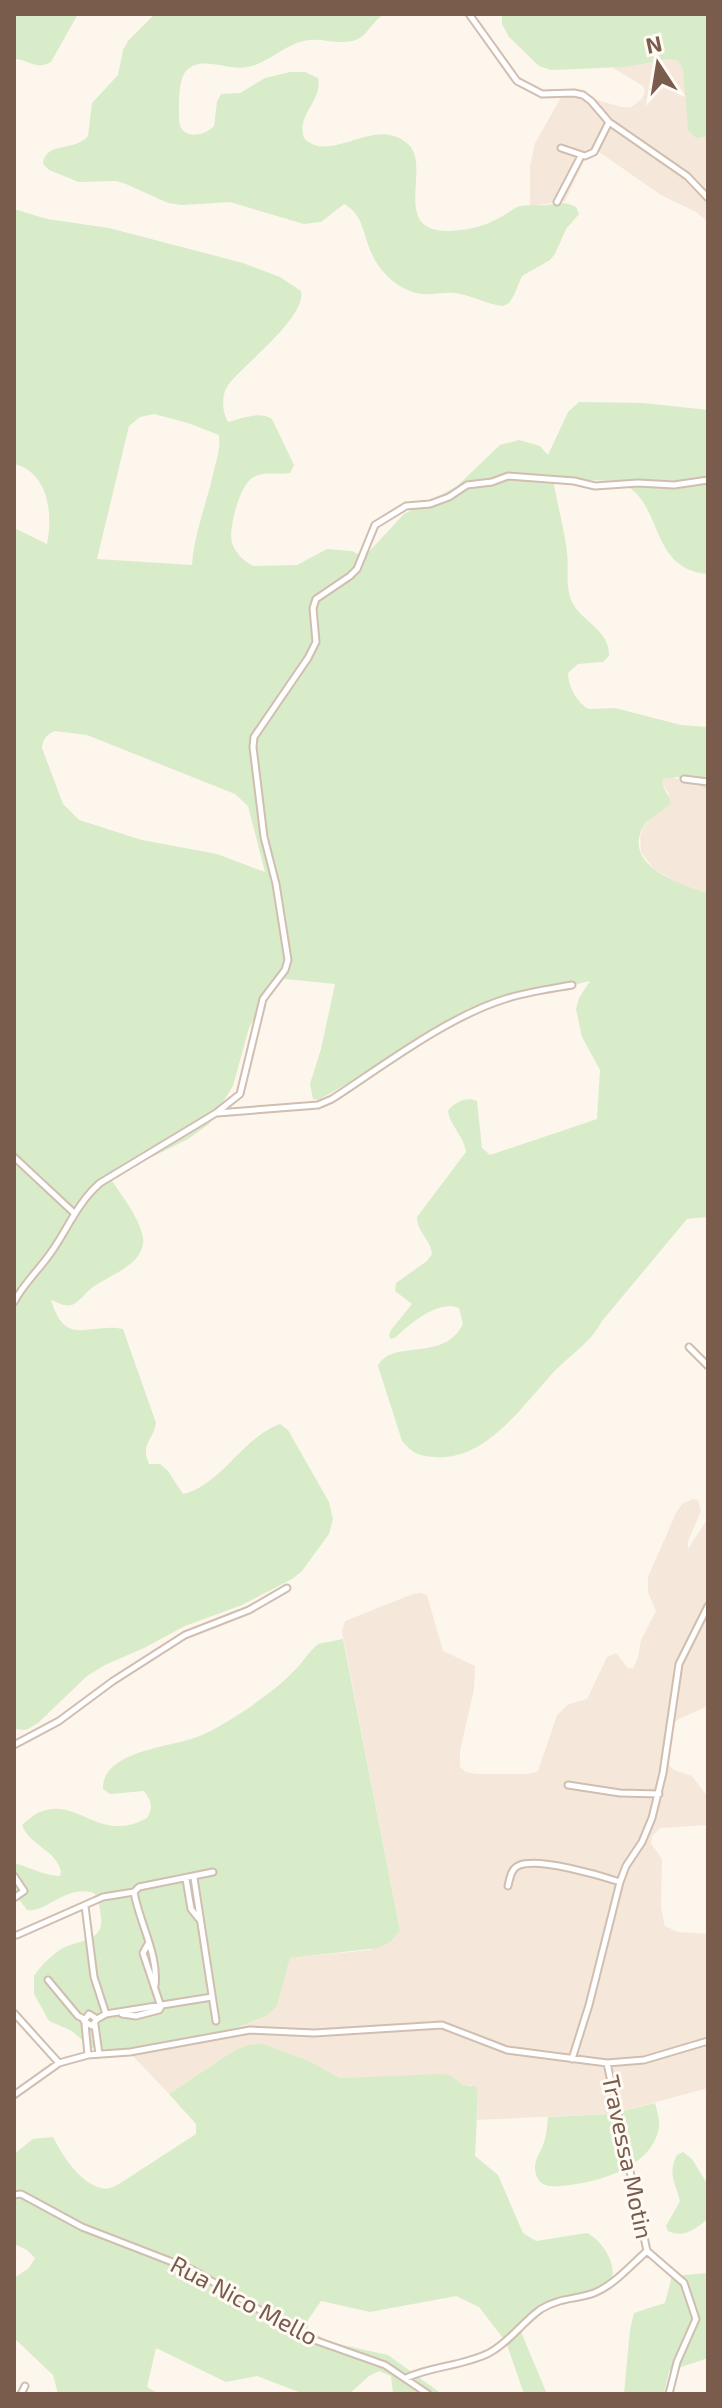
<svg xmlns="http://www.w3.org/2000/svg" width="722" height="2408" font-family="'Exo 2',sans-serif">
	<style>
		.residential { fill: #f5e8da }
		.green { fill: #d8ecc9; fill-rule: evenodd }
		.lines { fill: none; stroke-linecap: round; stroke-linejoin: round }
		.minor-casing { stroke: #d1beb0; stroke-width: 9 }
		.minor { stroke: #fff; stroke-width: 5 }
		.labels { text-anchor: middle; stroke-width: 6; stroke-linejoin: round; paint-order: stroke }
		.street-label { font-size: 24px; fill: #7a5c4d; stroke: #fffaf3 }
	</style>
	<rect width="100%" height="100%" fill="#fdf6ec"/>
	<path class="residential" d="M670,59L678,61L683,69L701,138L708,137V222L696,212L661,195L599,152H592L585,159L565,201L530,206V166L535,143L560,99L565,95H581L621,107H631L642,99L645,91L643,86L613,68Z
		M670,776L708,790V893L678,883L654,869L641,852L640,837L643,828L669,794L662,784L663,779Z
		M693,1499L698,1500L701,1511L688,1541V1549L708,1518V1706L677,1720L672,1727L667,1758L668,1764L674,1770L692,1776L708,1797V1825L660,1828L652,1836L651,1843L662,1859L661,1908L665,1926L678,1932L708,1934V2088L612,2114L477,2120L478,2091L471,2085L464,2087L450,2075L340,2078L309,2061L247,2045L235,2050L169,2094L130,2053L208,2039L266,2016L277,2006L290,1958L370,1950L400,1931L342,1631L345,1621L413,1594L421,1593L427,1595L443,1651L475,1666L474,1689L460,1751V1767L466,1772L476,1774H528L538,1771L557,1715L569,1704L587,1699L607,1657L616,1653L628,1668H633L638,1657L641,1640L656,1611L648,1592V1577L676,1513L682,1504Z"/>
	<path class="green" d="M14,14H78L51,62C35,71 29,59 14,59Z
		M155,14H385C373,20 369,33 358,39C343,46 324,38 309,40C285,43 270,63 247,67C228,71 202,55 187,70C178,78 179,105 179,117C178,140 202,138 214,126L217,102L221,94L240,93L265,78L290,72H305L318,78C323,101 296,114 304,138C331,166 374,114 408,144C434,167 384,240 460,230C474,229 489,224 501,217C507,214 511,210 517,207C526,204 537,206 547,205C560,203 564,201 576,207L579,214L566,229L555,254L550,260L522,276L514,295L509,303L503,306C486,304 471,295 454,293C443,292 433,295 422,294C399,291 380,273 371,252C363,234 363,214 344,204L321,222L304,224L230,202L182,205L168,203L126,184L116,181L79,182L49,170L43,164C45,141 75,152 88,136L92,103L118,75L123,50L128,41Z
		M502,14H708V137L696,138L688,130L683,69L678,61L670,59L625,67L551,70L539,66L509,37L502,24Z
		M14,209L47,219L109,228L243,263L280,277L301,291C307,317 243,365 228,385C221,395 222,412 228,422C243,418 259,411 272,419L294,465L290,473C278,475 263,471 252,478C240,486 228,528 232,543C235,553 244,561 253,566L297,565L327,549L352,551L364,557L404,514L456,487L500,445L519,440L540,446L548,455L568,412L579,402L643,403L708,410V574C645,569 666,495 615,481L553,479C557,503 564,528 567,552C569,568 565,587 572,602C582,622 610,630 609,656L603,662L578,664L568,673C568,686 577,703 589,709L615,708L681,725L708,727V790L677,777L663,779L662,784L671,802C663,812 650,816 643,827C622,866 682,885 708,893V1217L687,1219L602,1321C589,1345 569,1355 551,1375C521,1408 484,1462 434,1457C419,1456 412,1453 402,1441L378,1366C392,1338 444,1363 463,1324L459,1308C438,1300 411,1323 396,1337L391,1339L389,1336L391,1330L412,1304L395,1291L396,1283L427,1261L432,1254C431,1240 417,1232 417,1217L466,1152C464,1136 450,1126 448,1111C454,1102 467,1096 477,1101L482,1148L490,1155L597,1119L600,1070L582,1037L576,1009L579,998L590,981L489,1005L318,1100L313,1099L310,1084L321,1049L335,984L276,978L249,1028L233,1086L209,1124L188,1139L110,1178C120,1193 146,1226 143,1244C140,1266 108,1276 93,1287C86,1292 81,1300 74,1304C66,1308 59,1303 51,1300C66,1349 89,1322 123,1329L156,1423C153,1442 140,1443 149,1464H160L168,1471L183,1494C223,1484 240,1439 280,1424L288,1430L329,1502L333,1519L329,1534L302,1571L292,1579L242,1605L185,1626L144,1648L105,1665L87,1676L38,1723L26,1730L14,1729V528L47,544C53,515 49,472 14,464ZM154,414L188,423L219,435C221,453 215,462 212,479C205,507 194,536 192,565L97,559L129,426L140,417ZM55,731L87,735L235,794L248,806L265,872L217,854L142,840L79,820L63,804L42,748C43,739 46,735 55,731Z
		M343,1639L400,1931L390,1942L378,1948L290,1958L277,2006L266,2016L208,2039L130,2053L91,2048L72,2031L49,2021L34,1994V1976C41,1965 51,1956 61,1949C78,1939 104,1943 101,1917C100,1908 99,1901 94,1893C66,1884 45,1914 27,1910L14,1893V1863C29,1867 45,1876 60,1876L61,1871C55,1849 30,1846 22,1825C28,1820 35,1813 43,1811C78,1798 101,1844 147,1818C154,1808 151,1800 144,1791L110,1794L103,1789C102,1752 168,1747 194,1738C221,1729 273,1693 293,1672C302,1664 308,1652 318,1644Z
		M263,2044L309,2061L340,2078L441,2074L450,2075L464,2086H475L478,2091L475,2156L498,2175L523,2233L536,2241L587,2233C603,2241 618,2265 611,2283L605,2287L535,2312L519,2327L547,2394H524L506,2342L479,2307L456,2296L370,2312L321,2301L308,2320V2329L329,2342L388,2355L442,2394H393L391,2376L379,2371L369,2376L349,2394H304L257,2376L226,2382L156,2348L147,2387L159,2394H58L53,2375L14,2338V2278L29,2268L35,2258L27,2250L14,2244V2154L33,2139L53,2137C62,2155 80,2183 101,2188C108,2190 113,2187 119,2184L196,2134V2124L169,2094L235,2050L247,2045Z
		M655,2103C657,2111 660,2119 659,2128C652,2166 602,2181 570,2185C559,2186 543,2190 537,2177C531,2162 540,2155 544,2142C547,2134 547,2125 548,2117L612,2114Z
		M683,2152L692,2159L708,2185V2219C696,2228 684,2239 668,2231L666,2226L680,2201C676,2184 667,2173 677,2155Z
		M708,2273V2358L669,2371L664,2394H624L630,2330L634,2313L665,2303L672,2276Z"/>
	<g class="lines">
		<defs>
			<path id="minor" d="M469,14L517,81L542,94L574,93L583,95L591,101L609,122L687,176L708,198
				M561,148L585,156L594,152L609,122
				M557,202L581,156
				M684,779L708,782
				M217,1113L318,1105L332,1099C383,1066 447,1017 505,999C526,992 550,989 572,985
				M14,1157L74,1213
				M14,1302C24,1283 40,1269 52,1251C68,1228 78,1202 100,1183L216,1113L240,1094L263,999L285,970L288,960L276,884L264,837L253,747L254,737L308,658L316,642L313,608L316,599L350,576L357,569L375,525L406,506L430,504L449,497L467,485L492,482L508,476L574,481L595,486L638,483L674,485L708,480
				M689,1347L708,1366
				M14,1745L59,1721L113,1681L185,1635L249,1610L287,1588
				M568,1785L620,1793L659,1794
				M14,1876L24,1891L14,1898
				M194,1878L216,2021
				M186,1879L191,1909L199,1919
				M508,1886C510,1878 511,1868 520,1865C540,1858 599,1875 620,1882
				M134,1892C139,1922 159,1955 155,1986
				M85,1906L94,1977L106,2014
				M17,1935L103,1897L134,1892L139,1887L213,1872
				M148,1944L143,1953L161,2007
				M48,1980L78,2016L84,2019
				M14,2013L59,2063
				M122,2014L136,2016L159,2010L161,2007
				M97,2019L89,2014L84,2021L92,2026L97,2019L106,2014L212,1997
				M85,2024L88,2055
				M95,2025L99,2054
				M572,2059L589,2005L620,1882L626,1866L642,1842L652,1818L663,1773L679,1664L708,1606
				M607,2063L647,2251
				M14,2095L59,2063L88,2055L130,2052L250,2030L314,2033L442,2025L507,2050L607,2063L644,2060L708,2041
				M14,2195L21,2194L82,2227L193,2270L303,2336L385,2365L428,2394
				M647,2251L684,2283L696,2319L677,2362L669,2394
				M406,2378C432,2366 463,2366 489,2353C510,2342 522,2322 541,2309C561,2297 575,2300 594,2293C614,2285 631,2265 647,2251
				M21,2394L25,2386"/>
		</defs>
		<use href="#minor" class="minor-casing"/>
		<use href="#minor" class="minor"/>
	</g>
	<g class="labels">
		<g class="street-label">
			<text transform="translate(627 2157) rotate(78)" y="8">Travessa Motin</text>
			<text transform="translate(244 2301) rotate(28)" y="8">Rua Nico Mello</text>
		</g>
	</g>
	<rect width="722" height="2408" fill="none" stroke="#7a5c4d" stroke-width="32"/>
	<g transform="translate(658 64) rotate(348)" stroke="#fffaf3" stroke-width="6" paint-order="stroke">
	<path d="M0-6L14 30L0 20L-14 30Z" fill="#7a5c4d"/>
	<text y="-12" font-size="22" font-weight="bold" text-anchor="middle" fill="#7a5c4d">N</text>
	</g>
</svg>
